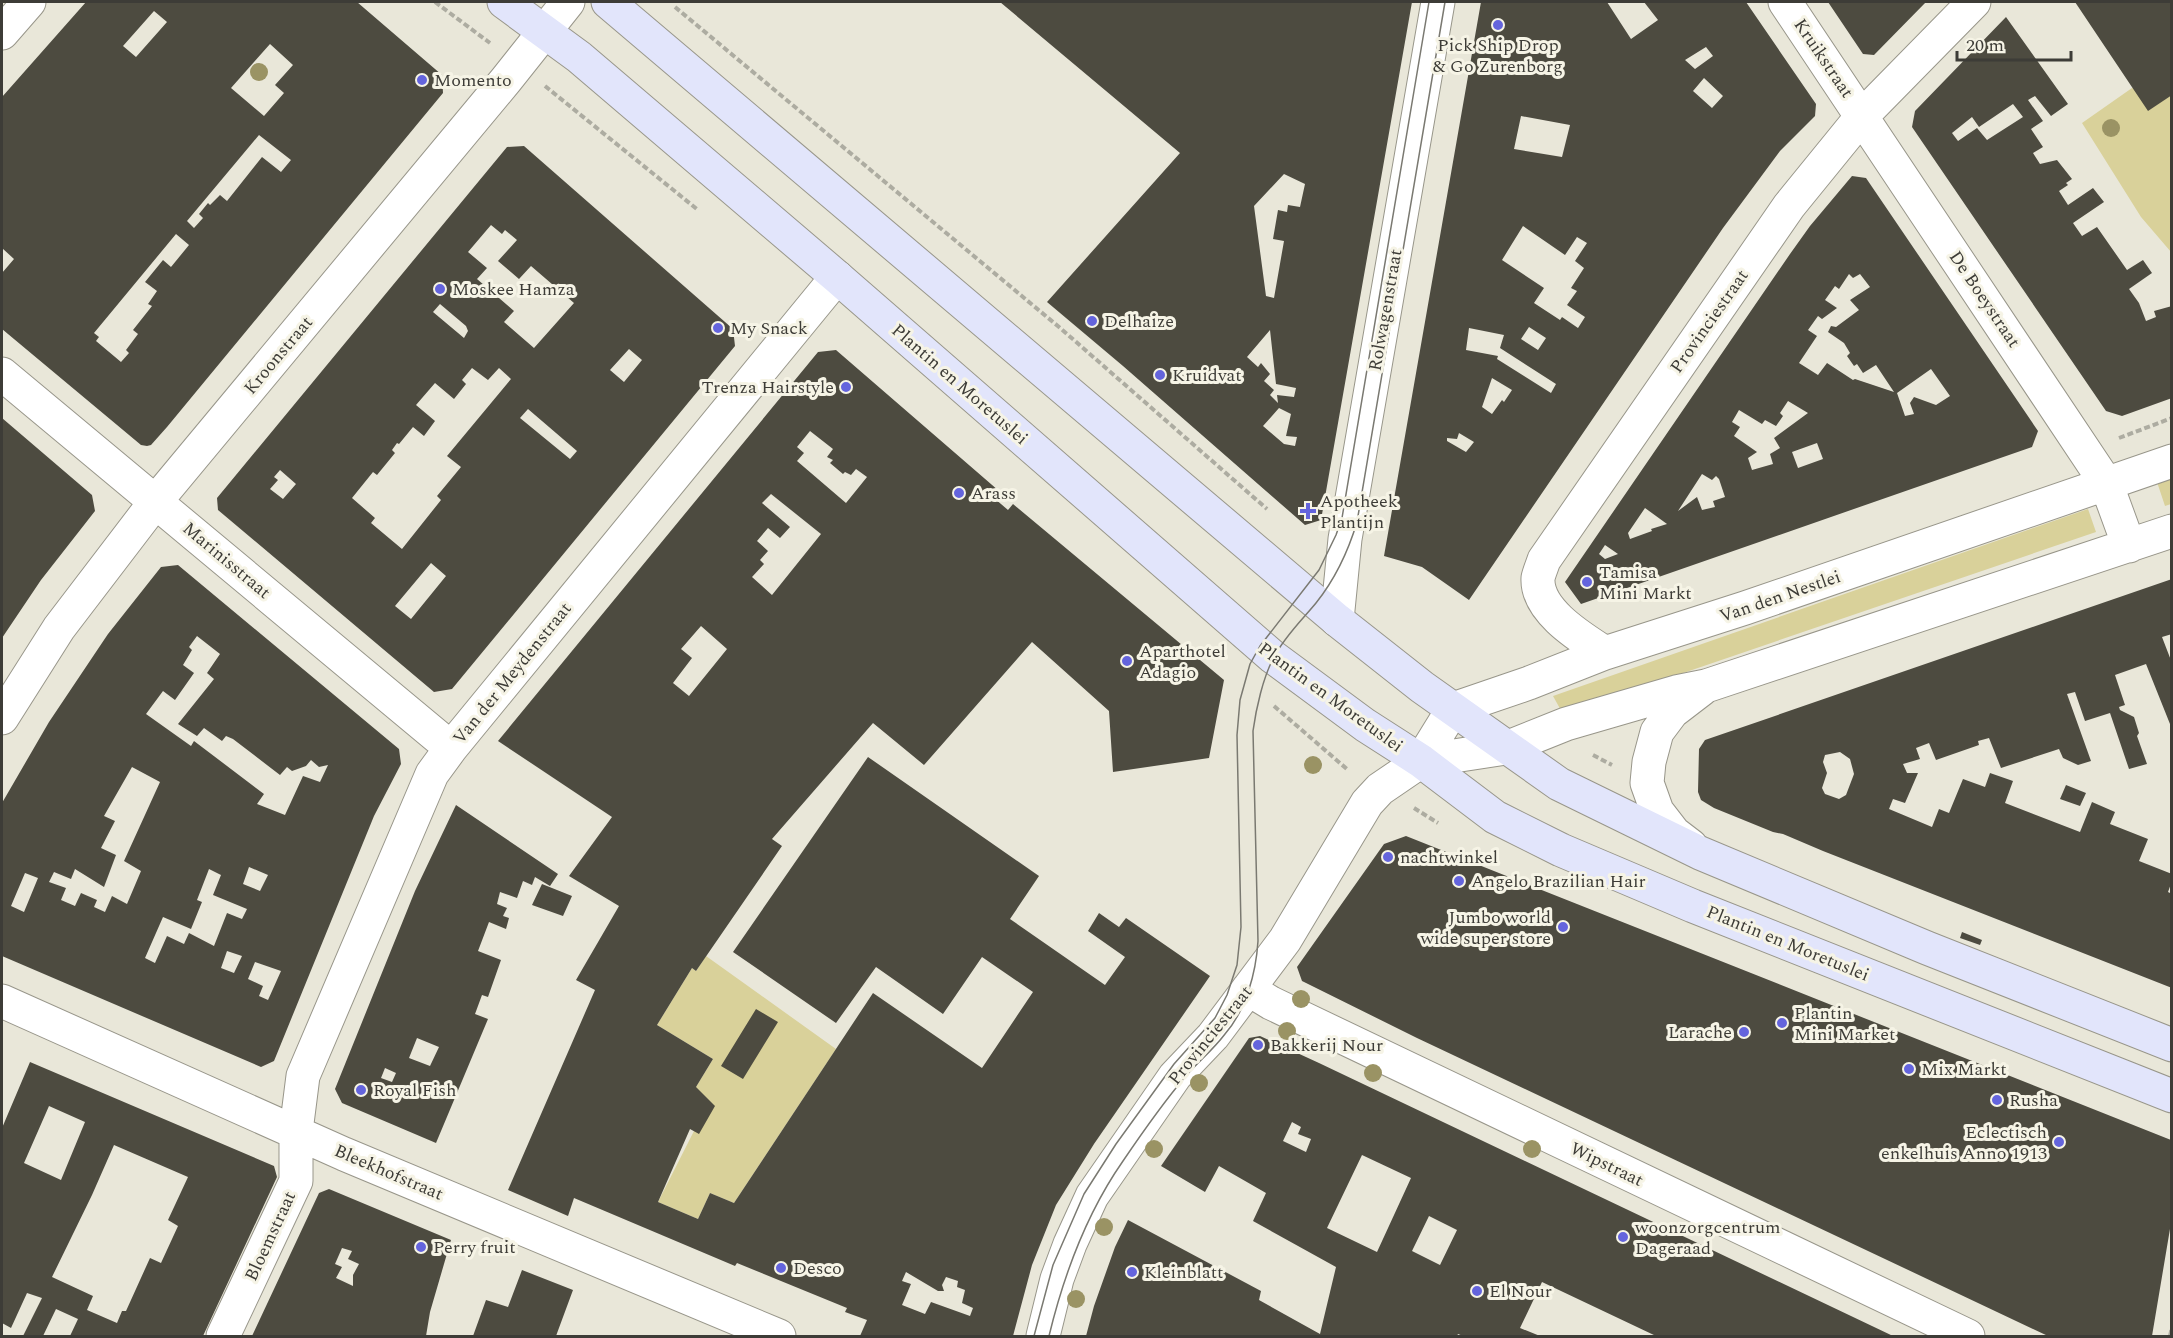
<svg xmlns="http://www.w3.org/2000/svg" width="2173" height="1338" font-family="Spectral,serif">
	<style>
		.green { fill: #d9d19a }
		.building { fill: #4d4b40; fill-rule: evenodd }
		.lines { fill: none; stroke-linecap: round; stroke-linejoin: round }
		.minor-casing { stroke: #98968a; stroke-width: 35 }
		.secondary-casing { stroke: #98968a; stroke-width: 35 }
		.path { stroke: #adaca1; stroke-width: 4; stroke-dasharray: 6 3; stroke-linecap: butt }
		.minor { stroke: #fff; stroke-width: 33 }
		.secondary { stroke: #e2e5fb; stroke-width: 33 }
		.tram { stroke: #7a7971; stroke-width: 1.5 }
		.tree { fill: #9a9364 }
		.poi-dot { fill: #6464dd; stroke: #f6f4e6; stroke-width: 2 }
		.labels { text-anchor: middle; stroke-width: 6; stroke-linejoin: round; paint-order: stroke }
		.poi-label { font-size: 18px; fill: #3d3c37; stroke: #f6f4e6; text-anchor: start }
		.street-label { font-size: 18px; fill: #3d3c37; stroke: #f6f4e6 }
	</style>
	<rect width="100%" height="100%" fill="#e9e7d9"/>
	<path class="green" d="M2132,88L2171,95V252L2141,217L2082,123Z
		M2171,477V504L2165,506L2157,482Z
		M2088,509L2096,532L1563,714L1553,696Z
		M706,956L836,1049L734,1203L710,1193L698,1219L658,1202L694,1131L696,1087L713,1059L657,1025L692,968L696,971Z"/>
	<path class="building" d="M86,2H357L442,75L443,93L167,427L151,445L147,446L141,445L2,329V273L14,259L2,248V97ZM154,11L167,22L136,57L123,46ZM270,44L293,65L275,85L284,93L264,116L231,88ZM259,135L291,160L281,172L262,157L227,201L220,195L210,205L208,203L199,214L203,218L194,228L187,221ZM176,234L189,245L171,267L163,260L145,282L157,291L148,304L152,306L133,330L138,334L126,350L129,353L121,362L96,341L99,337L94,333Z
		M1000,2H1412L1321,520L1305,525L1123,366L1047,302L1180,153ZM1284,174L1305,184L1300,207L1288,205L1287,212L1278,210L1273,239L1284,241L1274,298L1266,296L1254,206ZM1270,330L1276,384L1296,388L1294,397L1277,395L1278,403L1270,395L1274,390L1264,381L1270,374L1261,363L1258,367L1247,357ZM1279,408L1291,414L1286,436L1297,437L1295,446L1284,444L1263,426Z
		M1481,2H1607L1631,39L1658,20L1644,2H1746L1816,104L1815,116L1780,151L1723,228L1469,600L1422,567L1384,556ZM1706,47L1713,56L1695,69L1685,60ZM1704,78L1723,96L1712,108L1693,91ZM1521,116L1570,125L1562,157L1514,149ZM1523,226L1565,255L1577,237L1587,243L1575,261L1584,268L1571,288L1577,291L1567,305L1585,317L1578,328L1562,317L1560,320L1534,303L1544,288L1502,260ZM1529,327L1546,338L1538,350L1521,339ZM1469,328L1504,335L1500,348L1556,384L1551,393L1497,359L1498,356L1466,350ZM1492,378L1512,390L1504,402L1502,400L1492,414L1482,407ZM1459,433L1474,442L1466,452L1447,441V438L1457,439Z
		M1828,2H1926L1874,55L1863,54Z
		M2075,2H2172V95L2148,111Z
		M2006,17L2068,104L2051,116L2035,96L2028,100L2043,121L2031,129L2043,147L2033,153L2040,164L2057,160L2072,179L2066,183L2068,185L2059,191L2068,205L2093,188L2104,202L2073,223L2082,236L2097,227L2127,270L2143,260L2152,273L2129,289L2139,303L2146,321L2156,317L2154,311L2172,306V398L2122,416L2106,411L1912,127L1915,111ZM2013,104L2023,117L1987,140L1977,128L1958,141L1952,133L1972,117L1979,127Z
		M524,146L733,329L735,346L452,689L434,692L218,510L217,498L507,147ZM491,225L502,234L505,230L517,240L498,261L519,279L531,266L574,303L534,348L504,322L514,311L477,279L487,268L468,252ZM440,304L466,326L468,331L464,338L433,312ZM629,349L642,360L624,382L610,370ZM472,368L488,380L499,368L511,379L447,456L461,467L437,496L441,500L402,549L371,523L375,518L352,498L373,472L377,475L395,453L392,450L397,443L399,444L413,427L424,436L435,421L416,405L435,383L454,399L466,384L462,380ZM528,409L577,451L570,459L520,418ZM280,470L296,484L283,499L270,489L278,480L274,477ZM431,563L446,576L411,619L395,606Z
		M1852,176L1866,178L2038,431L2032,447L1581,604L1565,582L1790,254L1810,226ZM1849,274L1853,278L1860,274L1870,287L1850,300L1859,310L1836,327L1831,326L1828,332L1844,343L1850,353L1847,356L1854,366L1857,364L1863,373L1876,365L1894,392L1855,379L1853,380L1827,363L1818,375L1799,363L1817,336L1808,330L1818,316L1822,319L1837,308L1825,300L1835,286L1839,289ZM1931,369L1950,396L1936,405L1914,397L1910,403L1914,414L1905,416L1897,393ZM1788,401L1808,413L1774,438L1780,448L1770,454L1773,464L1752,470L1748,458L1757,452L1734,436L1740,427L1732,422L1739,410L1762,424L1765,420L1776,426L1783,416L1780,413ZM1817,443L1823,459L1798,468L1792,452ZM1702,474L1712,480L1716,476L1719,479L1725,497L1713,501L1715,507L1702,510L1697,497L1678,511ZM1645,508L1667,524L1651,529L1652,531L1630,539L1628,533ZM1605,545L1618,554L1605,559L1599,554Z
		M836,350L999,491L994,498L1008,510L1013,504L1224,680L1209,758L1113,772L1109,711L1032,642L924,765L873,723L772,839L782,846L696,971L692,968L657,1025L713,1059L696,1087L715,1106L699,1134L690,1129L658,1202L698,1219L710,1193L734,1203L873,993L982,1068L1033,992L982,957L943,1014L876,967L836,1023L733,952L868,757L1039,876L1010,919L1105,985L1125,957L1088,931L1099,913L1119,927L1126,918L1210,976L1094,1144L1056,1205L1032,1265L1013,1336H860L867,1320L845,1312L847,1308L737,1263L735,1266L574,1198L568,1216L508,1190L595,990L576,980L619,906L569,876L612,817L498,741L818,352ZM810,431L833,449L827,457L833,460L830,463L843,474L845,472L851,475L856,469L867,477L846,503L797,461L804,453L797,447ZM771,494L821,534L772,595L752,577L764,564L760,560L768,551L757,541L768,528L780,538L790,527L762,503ZM701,626L727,649L689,696L673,683L692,658L681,649ZM906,1272L938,1291H944L942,1285L946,1277L958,1281L957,1287L965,1290L962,1303L973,1308L970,1316L931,1302L925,1314L902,1305L911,1284L902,1281Z
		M2,418L92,495L95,511L41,580L2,638Z
		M178,565L399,749L401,764L374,816L274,1061L261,1067L2,956V803L49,722L108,634L161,567ZM197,636L220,654L207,673L214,679L178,724L197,736L204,728L222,741L226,736L233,739L280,775L287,767L292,771L306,766L311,760L319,767L328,765L320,782L303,776L285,815L257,804L264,794L194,741L191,746L146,714L163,691L175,700L194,673L183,665L192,650L189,647ZM132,767L160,782L124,861L141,871L127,904L112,896L105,912L94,907L97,900L81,893L75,906L61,900L66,888L49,882L54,872L71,879L75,869L104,887L116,855L101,848L115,821L104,816ZM249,867L268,875L260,891L243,884ZM209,869L221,875L213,895L247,909L242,919L227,913L214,946L189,933L184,944L167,936L155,963L145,958L163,917L191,929L202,902L197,900ZM25,873L38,878L24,912L11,906ZM227,951L242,956L234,973L221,968ZM255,962L281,971L268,1000L259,996L263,986L248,979Z
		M2172,579V634L2162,637L2172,663V729L2146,664L2115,675L2125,705L2119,707L2120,710L2134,717L2139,733L2137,736L2147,764L2129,769L2110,713L2085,721L2075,692L2067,694L2091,761L2078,765L2063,758L2059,749L2001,768L1989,738L1978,741L1979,745L1936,760L1929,743L1916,748L1920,759L1903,764L1907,773H1918L1905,803L1893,799L1889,809L1932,827L1939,809L1949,813L1963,779L1985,787L1990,773L2013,781L2005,803L2080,832L2092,802L2115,812L2110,824L2148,839L2139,861L2172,874V881L2168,892L2172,894V988L1823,851L1783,834L1773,832L1714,808L1701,800L1698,792L1699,749L1705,740ZM1840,752L1850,759L1854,774L1846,795L1839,799L1825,794L1822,788L1827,773L1823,762L1825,755Z
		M2066,785L2086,793L2080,806L2060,799Z
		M456,805L558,874L550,886L535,877L532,885L523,881L517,898L500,892L497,904L507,908L503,916L509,918L506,929L489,922L478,951L501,960L488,997L482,995L475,1014L488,1019L436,1143L342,1103L335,1089L415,891ZM417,1038L439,1047L430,1066L409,1058ZM385,1068L396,1073L392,1082L381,1078Z
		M1406,836L2171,1140L2172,1217L2152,1336H2048L1417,1038L1302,981L1297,967L1384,844Z
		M542,884L572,896L563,916L532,905Z
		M1962,932L1982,940L1980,945L1960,938Z
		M756,1009L778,1022L743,1079L721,1066Z
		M1260,1036L1319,1063L1893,1336H1656L1542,1282L1520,1328L1540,1336H1463L1458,1334L1457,1336H1086L1094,1306L1115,1247L1128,1220L1261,1291L1259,1300L1320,1334L1336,1267L1253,1221L1266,1193L1219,1166L1205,1192L1161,1166L1249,1038ZM1292,1122L1301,1127L1298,1134L1311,1139L1306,1152L1283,1141ZM1362,1155L1411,1178L1377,1252L1327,1228ZM1429,1216L1457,1230L1440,1265L1412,1251Z
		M30,1062L274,1166L277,1177L203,1336H70L78,1319L56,1309L43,1336H23L42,1298L27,1293L11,1328L2,1323V1128ZM49,1106L85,1122L61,1180L24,1163ZM114,1145L188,1177L168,1220L178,1226L161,1263L150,1258L126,1311H122L117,1323L87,1310L93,1296L52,1277L92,1195Z
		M329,1189L451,1240L430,1312L426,1336H252L319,1193ZM342,1248L352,1251L348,1259L359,1264L353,1275V1286L336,1278L342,1267L335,1264Z
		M522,1270L573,1290L556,1336H473L486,1300L508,1307Z"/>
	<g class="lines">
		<defs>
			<path id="minor" d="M1785,2L2106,483L2129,546
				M2,33L29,2
				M2,374L451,748
				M1337,620L1345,539L1438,2
				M1605,653C1582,638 1536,611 1538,578C1539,573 1542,566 1544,560L1789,206L1863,115L1974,2
				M2,718L59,628L156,501L506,80L568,2
				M1421,761L1506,748L1566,724L1676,692L1706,686L2172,531
				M1691,846L1674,833L1657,811L1647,783L1649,762L1657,732L1672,712L1702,689
				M1248,989L1271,1003L1968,1336
				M2,1001L344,1154L779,1336
				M223,1336L296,1181V1131L303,1076L432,774L451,748L837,277
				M1043,1336L1057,1279L1070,1244L1092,1196L1175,1076L1213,1036L1285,940L1367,803L1380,789L1421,761L1453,709L1529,683L1605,653L1745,608L2172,461"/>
			<path id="secondary" d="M504,2L579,57L837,277L1273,657L1365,725L1421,761L1495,817L1561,850L1693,906L2172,1096
				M608,2L1337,620L1422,687L1559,784L1700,853L1927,948L2172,1045"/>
		</defs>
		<use href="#minor" class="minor-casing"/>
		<use href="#secondary" class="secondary-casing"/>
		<path class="path" d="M435,2L490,43
			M675,7L1059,327L1267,509
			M545,86L698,210
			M2119,438L2172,418
			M1274,706L1348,770
			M1593,755L1612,765
			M1414,808L1438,823
			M2170,1336L2172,1327"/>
		<use href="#minor" class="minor"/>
		<use href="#secondary" class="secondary"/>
		<path class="tram" d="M1034,1336L1053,1265L1084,1194L1116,1144L1174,1064L1215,1018L1227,995L1237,965L1241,927L1237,735L1240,700L1250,664L1260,646L1319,570L1336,535L1342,518L1429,2
			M1049,1336C1064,1274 1086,1214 1123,1161C1142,1133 1163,1103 1185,1077C1198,1062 1213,1050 1225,1034C1246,1010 1256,973 1258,941L1253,731C1256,709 1263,677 1274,657C1285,636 1302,620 1316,603C1336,578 1348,552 1357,522L1445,2"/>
	</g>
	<g class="tree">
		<circle cx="259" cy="72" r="9"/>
		<circle cx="2111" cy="128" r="9"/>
		<circle cx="1313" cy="765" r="9"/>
		<circle cx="1301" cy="999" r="9"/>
		<circle cx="1287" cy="1031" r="9"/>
		<circle cx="1373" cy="1073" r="9"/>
		<circle cx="1199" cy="1083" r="9"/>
		<circle cx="1154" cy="1149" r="9"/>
		<circle cx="1532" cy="1149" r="9"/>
		<circle cx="1104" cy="1227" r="9"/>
		<circle cx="1076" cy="1299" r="9"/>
	</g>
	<g class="poi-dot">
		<circle cx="1498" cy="25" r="6"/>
		<circle cx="422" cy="80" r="6"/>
		<circle cx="440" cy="289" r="6"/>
		<circle cx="1092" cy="321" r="6"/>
		<circle cx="718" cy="328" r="6"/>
		<circle cx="1160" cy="375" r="6"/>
		<circle cx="846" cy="387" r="6"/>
		<circle cx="959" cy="493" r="6"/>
		<path d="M1305 502h6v6h6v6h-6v6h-6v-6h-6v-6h6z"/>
		<circle cx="1587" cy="582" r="6"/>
		<circle cx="1127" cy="661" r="6"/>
		<circle cx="1388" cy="857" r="6"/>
		<circle cx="1459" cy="881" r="6"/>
		<circle cx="1563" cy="927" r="6"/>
		<circle cx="1782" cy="1023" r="6"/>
		<circle cx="1744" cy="1032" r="6"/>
		<circle cx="1258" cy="1045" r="6"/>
		<circle cx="1909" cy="1069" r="6"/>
		<circle cx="361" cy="1090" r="6"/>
		<circle cx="1997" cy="1100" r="6"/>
		<circle cx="2059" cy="1142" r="6"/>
		<circle cx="1623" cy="1237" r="6"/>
		<circle cx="421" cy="1247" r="6"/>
		<circle cx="781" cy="1268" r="6"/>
		<circle cx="1132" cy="1272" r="6"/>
		<circle cx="1477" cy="1291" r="6"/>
	</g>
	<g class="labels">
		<g class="poi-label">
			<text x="1498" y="51" text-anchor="middle">Pick Ship Drop<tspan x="1498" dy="21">&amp; Go Zurenborg</tspan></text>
			<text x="434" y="86">Momento</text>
			<text x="452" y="295">Moskee Hamza</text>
			<text x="1104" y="327">Delhaize</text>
			<text x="730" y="334">My Snack</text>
			<text x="1172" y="381">Kruidvat</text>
			<text x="834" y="393" text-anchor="end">Trenza Hairstyle</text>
			<text x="971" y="499">Arass</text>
			<text x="1320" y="507">Apotheek<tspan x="1320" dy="21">Plantijn</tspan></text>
			<text x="1599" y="578">Tamisa<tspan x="1599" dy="21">Mini Markt</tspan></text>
			<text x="1139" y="657">Aparthotel<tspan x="1139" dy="21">Adagio</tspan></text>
			<text x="1400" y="863">nachtwinkel</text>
			<text x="1471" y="887">Angelo Brazilian Hair</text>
			<text x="1551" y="923" text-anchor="end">Jumbo world<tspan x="1551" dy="21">wide super store</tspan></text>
			<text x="1794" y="1019">Plantin<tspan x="1794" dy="21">Mini Market</tspan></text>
			<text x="1732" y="1038" text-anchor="end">Larache</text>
			<text x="1270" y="1051">Bakkerij Nour</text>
			<text x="1921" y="1075">Mix Markt</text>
			<text x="373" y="1096">Royal Fish</text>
			<text x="2009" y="1106">Rusha</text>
			<text x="2047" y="1138" text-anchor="end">Eclectisch<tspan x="2047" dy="21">enkelhuis Anno 1913</tspan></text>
			<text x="1635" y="1233">woonzorgcentrum<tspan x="1635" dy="21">Dageraad</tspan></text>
			<text x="433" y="1253">Perry fruit</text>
			<text x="793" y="1274">Desco</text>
			<text x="1144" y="1278">Kleinblatt</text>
			<text x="1489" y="1297">El Nour</text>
		</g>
		<g class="street-label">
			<text transform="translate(1824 58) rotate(56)" y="6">Kruikstraat</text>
			<text transform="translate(1985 299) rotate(56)" y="6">De Boeystraat</text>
			<text transform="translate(1385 310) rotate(-80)" y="6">Rolwagenstraat</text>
			<text transform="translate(1709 321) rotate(-55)" y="6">Provinciestraat</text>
			<text transform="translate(278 355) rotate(-50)" y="6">Kroonstraat</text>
			<text transform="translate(960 384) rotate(41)" y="6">Plantin en Moretuslei</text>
			<text transform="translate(227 560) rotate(40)" y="6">Marinisstraat</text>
			<text transform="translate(1780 596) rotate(-19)" y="6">Van den Nestlei</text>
			<text transform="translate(512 673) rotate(-51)" y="6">Van der Meydenstraat</text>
			<text transform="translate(1331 697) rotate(36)" y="6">Plantin en Moretuslei</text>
			<text transform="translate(1788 943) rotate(22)" y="6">Plantin en Moretuslei</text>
			<text transform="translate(1210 1035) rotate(-51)" y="6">Provinciestraat</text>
			<text transform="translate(1607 1164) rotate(26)" y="6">Wipstraat</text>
			<text transform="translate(389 1172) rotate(23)" y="6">Bleekhofstraat</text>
			<text transform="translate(270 1236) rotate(-65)" y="6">Bloemstraat</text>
		</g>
	</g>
	<rect width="2173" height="1338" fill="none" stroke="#3d3c37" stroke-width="6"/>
	<path d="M1957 51v9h114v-9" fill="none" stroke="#3d3c37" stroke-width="3"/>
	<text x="1966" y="51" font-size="18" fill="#3d3c37" stroke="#f6f4e6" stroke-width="4.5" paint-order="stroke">20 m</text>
</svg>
